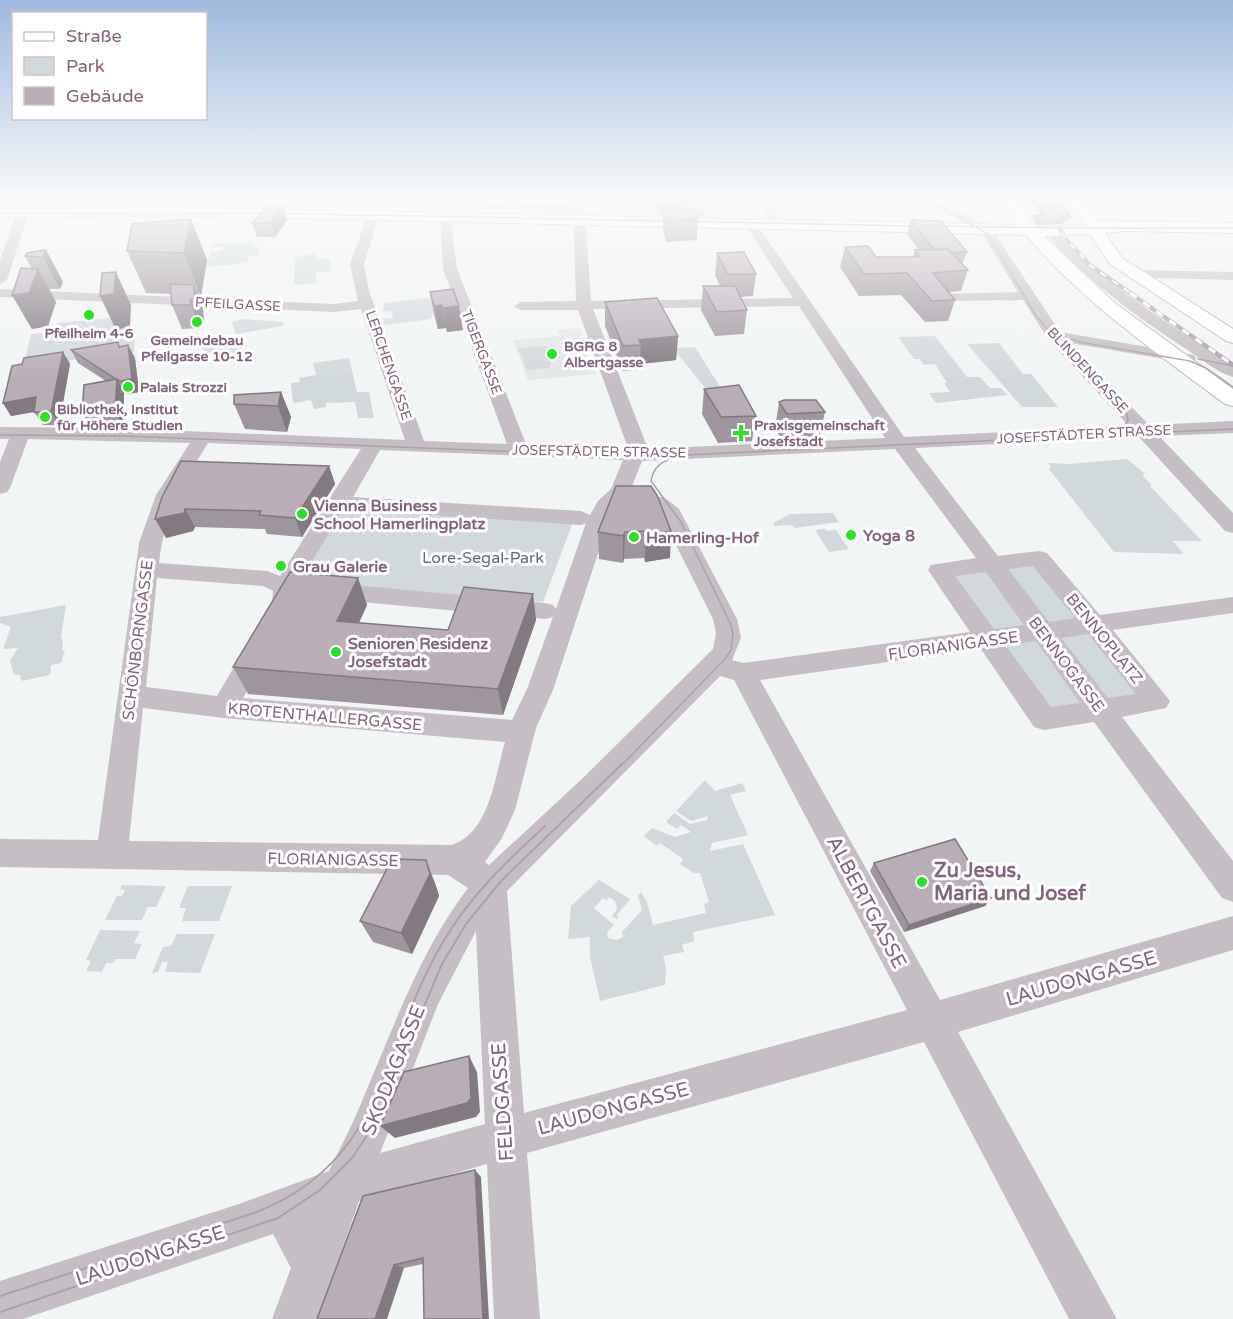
<svg xmlns="http://www.w3.org/2000/svg" width="1233" height="1319" font-family="'Varela Round',sans-serif">
	<style>
		.built { fill: #e5e6e6 }
		.green { fill: #d2d9dc }
		.lines { fill: none; stroke-linecap: round; stroke-linejoin: round }
		.major-casing { stroke: #b9b1b8; stroke-width: 2 }
		.minor { fill: #c5bec4; fill-rule: evenodd }
		.major { fill: #fff; fill-rule: evenodd }
		.tram-far1 { stroke: #aca1aa; stroke-width: 1.5 }
		.tram { stroke: #aca1aa; stroke-width: 2 }
		.rail-far1-casing { stroke: #aca1aa; stroke-width: 4 }
		.rail-casing { stroke: #aca1aa; stroke-width: 4.5 }
		.rail-far1 { stroke: #fff; stroke-width: 2; stroke-dasharray: 7; stroke-linecap: butt }
		.rail { stroke: #fff; stroke-width: 3; stroke-dasharray: 8; stroke-linecap: butt }
		.wall { fill: #9f959e }
		.shaded-wall { fill: #827981 }
		.building { fill: #b9adb8; stroke: #827981; stroke-width: 1.5 }
		.poi-dot { fill: #26e323; stroke: #fff; stroke-width: 2 }
		.labels { text-anchor: middle; stroke-width: 6; stroke-linejoin: round; paint-order: stroke }
		.far-street-label { font-size: 14px; fill: #82647c; stroke: #fff }
		.far-poi-label { font-size: 14px; font-weight: bold; fill: #82647c; stroke: #fff; text-anchor: start }
		.poi-label { font-size: 16px; font-weight: bold; fill: #82647c; stroke: #fff; text-anchor: start }
		.park-label { font-size: 16px; fill: #636d7a; stroke: #fff }
		.street-label { font-size: 16px; fill: #82647c; stroke: #fff }
		.near-poi-label { font-size: 20px; font-weight: bold; fill: #82647c; stroke: #fff; text-anchor: start }
		.near-street-label { font-size: 20px; fill: #82647c; stroke: #fff }
	</style>
	<rect width="100%" height="100%" fill="#f1f5f4"/>
	<path class="built" d="M580,328L583,335L579,336L590,366H593L596,374L528,380L513,340L559,336L557,330Z"/>
	<path class="green" d="M701,197H913L940,211L872,209L866,211L867,214L725,210L704,208Z
		M254,243L253,247H261L258,255L249,257L247,263L206,267L211,251H221L224,247H212L213,244Z
		M316,253V258L328,259L331,266L329,270L332,271L315,273L317,283L294,285L295,258Z
		M452,295L457,311L433,314L431,319L385,325L383,319L393,318L392,311L383,312L384,303Z
		M119,317L121,330L130,327L135,332L134,352L94,359L81,358L22,372L31,334L50,332L52,326L59,323Z
		M244,319L283,322L284,326L236,334L232,322Z
		M935,336L967,377H980L990,388H1001L1008,395L936,403L929,393L950,392L944,383H947L935,364L924,365L920,359H914L898,337Z
		M239,338L242,351L198,359L196,352L203,351L201,344Z
		M999,343L1023,374H1031L1058,407H1022L967,344Z
		M546,346L551,368L527,370L518,348Z
		M695,347L722,390H707L677,353V348Z
		M349,358L357,392H369L374,418H358L355,402L326,403V407L314,409L311,400L293,403L291,383L300,382L299,378L316,375L313,363Z
		M1127,459L1145,474L1142,475L1152,485L1150,486L1202,541H1173L1184,554L1114,552L1049,469L1051,467L1048,463L1069,464Z
		M339,505L573,522L543,602L300,584L297,577Z
		M833,513L839,522L794,528L792,525L775,526L773,523L790,514Z
		M825,529L827,531L836,530L849,549L829,552L815,530Z
		M1039,558L1157,701L1044,719L939,570Z
		M66,605L61,637L63,641L62,650H65L61,663L51,665L50,675L22,681L20,675H14L10,661L18,648L3,649L11,627L0,623V617Z
		M705,780L715,791L742,783L746,791L730,795L748,835L712,843L710,851L743,844L775,915L693,932L694,941L682,945L684,952L663,956L666,968L665,985L600,1001L590,957V937L568,939L571,906L599,880L630,899L617,915L618,920L612,916L617,909L615,901L609,897L607,900L603,898L594,908L614,925L607,932L608,938L616,940L623,937L622,932L642,910L638,896L641,892L647,902L653,925L706,913L704,904L709,902L700,873H694L680,864L683,859L660,843L657,846L644,836L652,828L675,837L691,832L681,825L677,829L666,822L674,813L690,824L707,820L708,816L691,821L676,811Z
		M122,885L166,886L156,907H148L142,920H105L117,896H122L125,890L120,889Z
		M188,886H232L219,921H182L186,908H179Z
		M100,930L140,931L134,943L142,944L135,959H115L114,963H106L102,972L86,971L91,961L86,960Z
		M177,934H215L200,973L165,972L168,962H162L158,972L152,973L163,947L171,946Z"/>
	<g class="lines">
		<defs>
			<path id="major" d="M999,197H1013L1035,227L1084,225L1066,197H1080L1097,221L1233,223V233L1124,231L1105,233L1122,258L1233,329V343L1226,341L1110,264L1090,234L1044,236L1116,304L1233,389V406L1225,404C1155,352 1083,302 1026,235L164,215L0,217V209L164,207L1018,225Z"/>
		</defs>
		<use href="#major" class="major-casing"/>
		<path class="minor" d="M39,197H51L27,218L7,280L0,284V260L15,217Z
			M172,197H184L168,214H160V208Z
			M573,197H584L591,301L793,298L744,223L754,220L904,437L1129,426L1048,339L1023,300L938,301L936,298L938,295L943,294L1018,292L982,233L918,197H931L991,228L1060,332L1194,355L1196,358L1194,361L1188,363L1070,343L1149,425L1233,421V433L1159,436L1233,513V533L1225,531L1139,437L915,448L998,556L1039,551L1047,553L1100,615L1233,597V613L1113,630L1170,701L1166,708L1122,717L1233,861V902L1222,898L1094,722L1044,730L1034,727L981,649L760,680L940,1000L1233,916V950L958,1032L1117,1319H1069L924,1042L527,1153L540,1319H494L487,1164L359,1201L318,1319H272L291,1268L273,1234L23,1319H0V1281L239,1204L329,1171C341,1146 354,1122 364,1096C395,1024 420,951 468,888L448,875L0,867V839L98,840L139,543L156,495L190,443L28,439L10,488L7,492L0,494V462L9,439H0V427L110,428L405,440L361,309L334,312L0,297V289L334,304L358,301L350,264L367,216L377,213L379,216L364,264L369,291L424,441L507,444L443,269L440,217L450,214L457,269L526,444L628,448L578,310H521L514,306L521,302L576,301L573,212L416,206L410,203L416,200L573,205ZM799,306L885,438L646,449L647,446L593,309ZM208,443L361,449L280,576L267,571L159,563C164,514 183,484 208,443ZM895,449L976,558L931,565L928,570L970,632L743,663L732,660L741,638L737,619L679,509L665,498L630,491L642,461ZM380,450L623,460L611,489L598,501L590,515L581,511L353,497ZM621,502L652,507L660,513L713,619L716,633L713,649L584,777L489,865L485,862L502,838L515,810L536,728L553,690L609,520L614,508ZM343,509L581,525L586,523L556,609L553,605L545,603L301,580ZM1033,566L1075,618L1049,622L1008,569ZM986,572L1024,625L994,629L955,576ZM157,578L263,586L273,591L272,603L276,609L284,611L292,609L296,596L545,619L553,617L527,689L512,720L243,698L270,650L266,643L257,641L248,643L217,696L146,687ZM1088,634L1136,694L1108,698L1061,638ZM1036,641L1080,703L1051,707L1006,646ZM720,676L734,680L907,1010L524,1113L507,891ZM143,708L224,718L505,742C495,775 490,834 451,845L129,841ZM476,931L485,1124L380,1153L438,1004Z
			M690,197H701L707,222L705,225L695,222Z
			M1069,197H1233V200L1074,201L1070,200Z
			M767,208H775L782,224L780,227H772L765,211Z
			M1051,228L1055,229C1106,286 1169,324 1233,365V377C1218,373 1203,360 1189,351C1137,317 1088,282 1047,235L1045,232Z
			M1134,270L1233,272V280L1129,277V271Z"/>
		<use href="#major" class="major"/>
		<path class="tram-far1" d="M921,197L988,234L1036,316L1096,385L1127,414L1128,421L1122,428L1112,431
			M0,214C411,209 822,230 1233,228
			M1052,332L1080,342L1190,361L1206,368L1233,387
			M1198,359L1233,366
			M0,435L124,436L643,457L1233,429
			M621,766L725,659L731,650L733,633L730,623L681,522L651,481C654,460 673,457 691,455"/>
		<path class="tram" d="M0,1296L254,1213C386,1163 380,1048 443,942C469,897 507,861 545,826
			M0,1312L278,1218L320,1190L352,1158L375,1123L442,964L466,924L502,880L622,764"/>
		<defs>
			<path id="rail-far1" d="M1039,197L1067,240L1091,266L1132,294"/>
			<path id="rail" d="M1130,293L1233,365"/>
		</defs>
		<use href="#rail-far1" class="rail-far1-casing"/>
		<use href="#rail" class="rail-casing"/>
		<use href="#rail-far1" class="rail-far1"/>
		<use href="#rail" class="rail"/>
	</g>
	<path class="wall" d="M475,197H519V201L475,200Z
		M653,197H685L687,202L686,209L698,219L697,240L666,242L663,229V215H658Z
		M1029,197H1045L1071,217L1069,220H1064L1063,224L1037,225L1033,220L1034,216L1040,215Z
		M283,206L287,220L275,237H257L252,223Z
		M191,219L207,260L201,296H198L203,308L204,322L200,323V328L182,329L172,305L171,294L146,293L127,251Z
		M911,220L967,252L962,264L968,270L961,291L949,292L955,300L948,321L925,322L901,295L859,296L840,267L845,247L876,257H913L915,250H919L907,234Z
		M46,250L63,282L60,289H49L56,302L48,326L32,329L12,295L32,269L25,256Z
		M717,253L756,274L753,296L740,297L747,310L744,334L715,336L701,310L703,286H720L715,275Z
		M430,292L463,330L447,332L446,328L438,329L434,315Z
		M605,302L678,336L676,360L640,364V369L623,371L605,326Z
		M128,345L135,358L139,392L127,394L124,392L123,425L90,426L82,412L106,381L78,363L71,350L121,347Z
		M63,352L70,364L59,425H43L34,412L11,416L3,403L22,364Z
		M704,389L756,416L752,441L718,443L702,414Z
		M281,392L291,417L287,432L245,429L234,404Z
		M779,402L825,412L819,438L782,440L775,428Z
		M329,466L335,484L302,537L267,534L265,529L195,527L193,531L166,538L162,497Z
		M616,486L670,558L645,562L644,558L624,559L623,563L599,559L598,532Z
		M358,578L367,605L359,623L448,630L533,594L536,620L503,715L248,694L233,667Z
		M874,863L991,898L985,906L904,932L870,871Z
		M435,883L439,896L412,954L373,942L360,921Z
		M481,1177L423,1264L404,1268L317,1319Z"/>
	<path class="shaded-wall" d="M283,206L287,220L275,237L271,223Z
		M191,219L207,260L201,296L184,253Z
		M46,250L63,282L60,289L43,257Z
		M38,269L56,302L48,326L32,329L12,295Z
		M116,272L131,305L130,327L116,330L100,296Z
		M194,285L203,308L204,322L200,323V328L191,305L190,300Z
		M442,305L446,328L438,329L434,306Z
		M459,306L463,330L447,332L443,308Z
		M678,336L676,360L640,364L641,345L639,340Z
		M128,345L135,358L139,392L127,394L120,381Z
		M63,352L70,364L59,425L51,412Z
		M117,379L124,392L123,425L115,412Z
		M281,392L291,417L287,432L278,406Z
		M36,397L44,410L11,416L3,403Z
		M329,466L335,484L302,537L295,518Z
		M185,509L195,527L193,531L166,538L155,519Z
		M671,531L670,558L645,562L646,536Z
		M625,532L624,559L623,563V536Z
		M358,578L367,605L347,648L337,621Z
		M533,594L536,620L503,715L498,689Z
		M426,860L435,883L439,896L412,954L401,933Z
		M991,898L985,906L904,932L909,925Z
		M469,1056L477,1072L480,1112L476,1117L395,1138L380,1126Z
		M475,1170L481,1177L489,1319H483Z
		M394,1265L404,1268L387,1319H375Z"/>
	<path class="building" d="M658,197H685L687,202L659,201Z
		M1033,197H1045L1047,199H1059L1071,217L1061,216L1064,220L1038,221L1034,216L1044,214Z
		M268,206H283L271,223H252Z
		M663,208L694,209L698,219L667,221Z
		M191,219L184,253L127,251L132,224Z
		M911,220L941,221L967,252L951,253L948,249L934,250Z
		M868,246L876,257H920L915,250L948,249L968,270L933,273L955,300L932,301L907,273L864,274L845,247Z
		M46,250L43,257L25,256L27,253Z
		M744,252L756,274H728L717,253Z
		M21,268L38,269L29,293L12,295Z
		M116,272L114,294L100,296L102,273Z
		M170,284L194,285V299L190,300L191,305H172Z
		M703,286H735L747,310L717,312Z
		M453,289L459,306L443,308L442,305L434,306L430,292Z
		M657,298L678,336L639,340L641,345L623,346L605,302Z
		M118,342L119,347L128,345L132,379L120,381L117,379L115,412H82L84,385L116,379L71,350Z
		M63,352L51,412H34L36,397L3,403L12,366L22,364L24,358Z
		M739,385L756,416L721,417L704,389Z
		M281,392L278,406L234,404V395Z
		M784,400H816L825,412L787,414L779,402Z
		M181,461L329,466L295,518L259,515L261,511L185,509L184,513L155,519L162,497Z
		M616,486H651L657,495L671,531L646,536L644,531L625,532L623,536L598,532Z
		M290,572L358,578L337,621L448,630L464,587L533,594L498,689L233,667Z
		M955,839L991,898L909,925L874,863Z
		M392,859L426,860L430,874L401,933L360,921Z
		M469,1056L471,1098L467,1103L380,1126L404,1072Z
		M475,1170L483,1319H424L423,1258L394,1265L375,1319H317L363,1196Z"/>
	<linearGradient id="sky" x2="0" y2="1"><stop stop-color="#9eb9de"/><stop offset="0.52" stop-color="#f9fafa"/><stop offset="1" stop-color="#f9fafa" stop-opacity="0"/></linearGradient>
	<rect width="1233" height="381" fill="url(#sky)"/>
	<g class="poi-dot">
		<circle cx="89" cy="315" r="6"/>
		<circle cx="197" cy="322" r="6"/>
		<circle cx="552" cy="354" r="6"/>
		<circle cx="128" cy="387" r="6"/>
		<circle cx="45" cy="417" r="6"/>
		<path d="M738 424h6v6h6v6h-6v6h-6v-6h-6v-6h6z"/>
		<circle cx="302" cy="514" r="6"/>
		<circle cx="851" cy="535" r="6"/>
		<circle cx="634" cy="537" r="6"/>
		<circle cx="281" cy="566" r="6"/>
		<circle cx="336" cy="652" r="6"/>
		<circle cx="922" cy="882" r="6"/>
	</g>
	<g class="labels">
		<g class="far-street-label">
			<text transform="translate(238 304) rotate(3)" y="5">PFEILGASSE</text>
			<text transform="translate(482 352) rotate(69)" y="5">TIGERGASSE</text>
			<text transform="translate(389 365) rotate(71)" y="5">LERCHENGASSE</text>
			<text transform="translate(1088 370) rotate(47)" y="5">BLINDENGASSE</text>
			<text transform="translate(1084 434) rotate(-3)" y="5">JOSEFSTÄDTER STRASSE</text>
			<text transform="translate(599 451) rotate(1)" y="5">JOSEFSTÄDTER STRASSE</text>
		</g>
		<g class="far-poi-label">
			<text x="89" y="338" text-anchor="middle">Pfeilheim 4-6</text>
			<text x="197" y="345" text-anchor="middle">Gemeindebau<tspan x="197" dy="16">Pfeilgasse 10-12</tspan></text>
			<text x="564" y="351">BGRG 8<tspan x="564" dy="16">Albertgasse</tspan></text>
			<text x="140" y="392">Palais Strozzi</text>
			<text x="57" y="414">Bibliothek, Institut<tspan x="57" dy="16">für Höhere Studien</tspan></text>
			<text x="754" y="430">Praxisgemeinschaft<tspan x="754" dy="16">Josefstadt</tspan></text>
		</g>
		<g class="poi-label">
			<text x="314" y="511">Vienna Business<tspan x="314" dy="18">School Hamerlingplatz</tspan></text>
			<text x="863" y="541">Yoga 8</text>
			<text x="646" y="543">Hamerling-Hof</text>
			<text x="293" y="572">Grau Galerie</text>
			<text x="348" y="649">Senioren Residenz<tspan x="348" dy="18">Josefstadt</tspan></text>
		</g>
		<g class="park-label">
			<text x="483" y="563">Lore-Segal-Park</text>
		</g>
		<g class="street-label">
			<text transform="translate(1105 638) rotate(51)" y="6">BENNOPLATZ</text>
			<text transform="translate(137 640) rotate(-83)" y="6">SCHÖNBORNGASSE</text>
			<text transform="translate(953 645) rotate(-8)" y="6">FLORIANIGASSE</text>
			<text transform="translate(1067 664) rotate(53)" y="6">BENNOGASSE</text>
			<text transform="translate(325 716) rotate(5)" y="6">KROTENTHALLERGASSE</text>
			<text transform="translate(333 859) rotate(1)" y="6">FLORIANIGASSE</text>
		</g>
		<g class="near-poi-label">
			<text x="934" y="877">Zu Jesus,<tspan x="934" dy="23">Maria und Josef</tspan></text>
		</g>
		<g class="near-street-label">
			<text transform="translate(867 902) rotate(62)" y="7">ALBERTGASSE</text>
			<text transform="translate(1081 978) rotate(-16)" y="7">LAUDONGASSE</text>
			<text transform="translate(393 1070) rotate(-68)" y="7">SKODAGASSE</text>
			<text transform="translate(502 1102) rotate(-94)" y="7">FELDGASSE</text>
			<text transform="translate(613 1108) rotate(-15)" y="7">LAUDONGASSE</text>
			<text transform="translate(150 1255) rotate(-18)" y="7">LAUDONGASSE</text>
		</g>
	</g>
	<rect x="12" y="12" width="195" height="108" fill="#ffffff" stroke="#cdc1cb" stroke-width="1.5"/>
	<rect x="24" y="32" width="30" height="9" fill="#ffffff" stroke="#cdc1cb" stroke-width="1.5"/>
	<text x="66" y="42" font-size="18" fill="#82647c">Straße</text>
	<rect x="24" y="57" width="30" height="18" fill="#d2d9dc" stroke="#cdc1cb" stroke-width="1.5"/>
	<text x="66" y="72" font-size="18" fill="#82647c">Park</text>
	<rect x="24" y="87" width="30" height="18" fill="#b9adb8" stroke="#cdc1cb" stroke-width="1.5"/>
	<text x="66" y="102" font-size="18" fill="#82647c">Gebäude</text>
</svg>
